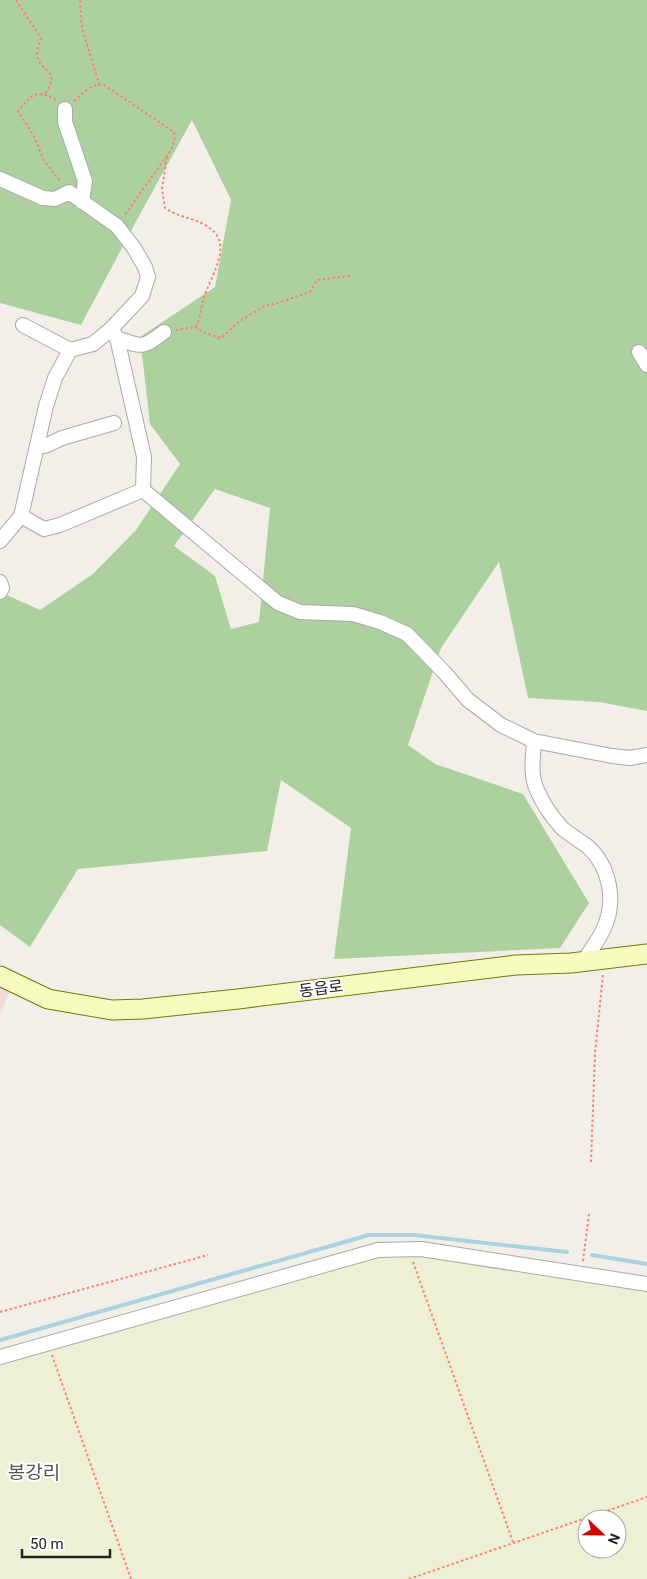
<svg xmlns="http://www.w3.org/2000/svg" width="647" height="1579" font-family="Roboto,'Noto Sans KR',sans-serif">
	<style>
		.commercial { fill: #f2dad9 }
		.farmland { fill: #eef0d5; fill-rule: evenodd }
		.forest { fill: #add19e; fill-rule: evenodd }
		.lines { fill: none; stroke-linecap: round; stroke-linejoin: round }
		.stream { stroke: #aad3df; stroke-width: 4 }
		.minor-casing { stroke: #a9a9a9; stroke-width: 16 }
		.secondary-casing { stroke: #707d05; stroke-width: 21 }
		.path { stroke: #fa8072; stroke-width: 2; stroke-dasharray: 2.5 2.5; stroke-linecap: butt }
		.minor { stroke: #fff; stroke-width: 14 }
		.secondary { stroke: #f7fabf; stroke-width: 19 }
		.labels { text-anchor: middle; stroke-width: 4; stroke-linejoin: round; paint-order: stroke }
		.street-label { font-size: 16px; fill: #222; stroke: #fff }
		.quarter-label { font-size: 19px; fill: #555; stroke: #fff }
	</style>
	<rect width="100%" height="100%" fill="#f2efe9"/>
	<path class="commercial" d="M0,979L12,984L0,1016Z"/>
	<path class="farmland" d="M378,1252H421L647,1285V1579H0V1359ZM587,1519H617V1549H587Z"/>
	<path class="forest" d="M0,0H647V711L599,702L528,698L499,562L441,648L408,745L435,764L523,794L589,903L560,948L334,959L351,828L281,780L267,851L78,869L30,947L0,925V592L40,610L93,574L136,530L180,464L150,424L140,337L215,287L231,200L192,120L140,214L81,325L0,303ZM215,489L270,508L259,622L231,629L215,576L174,546Z"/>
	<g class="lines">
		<path class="stream" d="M592,1255L647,1264
			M0,1340L369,1235H414L567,1252"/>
		<defs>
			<path id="minor" d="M65,109V122L85,181L82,202
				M0,179L43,198L55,199L69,192L117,226L134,248L145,267L148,277L142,296L111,329L93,344L70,350L23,325
				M111,329L117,338L144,457L143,490
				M117,338C143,348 143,348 164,332
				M639,352L647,365
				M37,446H45L62,438L114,423
				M143,490L278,603L300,612L353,614L380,622L407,634L444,672L468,700L501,725L534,741L612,756L630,758L647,755
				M21,516L44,529L60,525L143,490
				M0,541L21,516L46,406L55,378L70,350
				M0,582L2,588L0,592
				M534,741C533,756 530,776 537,790C543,804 552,817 562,828C570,835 579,840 587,846C610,866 617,902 603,930C598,941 590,951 583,962
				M0,1357L378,1250L421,1249L647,1284"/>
			<path id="secondary" d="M0,976L48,999L112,1010L143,1009L238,999L516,965L571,963L647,954"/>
		</defs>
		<use href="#minor" class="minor-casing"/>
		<use href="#secondary" class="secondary-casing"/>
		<path class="path" d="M16,0L41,38C40,43 37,49 37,54C38,74 63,67 45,94
			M80,0L82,28L99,84
			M56,100C35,88 32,95 18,111L34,136L43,159L60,181
			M74,101C84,93 90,83 104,85L174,132L175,137L171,150L124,216
			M167,157L162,189L165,208C179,218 198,218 211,229C233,246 210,278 204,297C201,307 201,318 195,327L176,330
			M195,327L205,333L221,338L240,321L266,305L274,304L310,292L317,280L350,276
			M591,1162L595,1054L603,974
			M583,1261L589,1214
			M413,1262L513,1542
			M0,1312L208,1255
			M52,1355L131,1579
			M409,1579L647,1497"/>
		<use href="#minor" class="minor"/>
		<use href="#secondary" class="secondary"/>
	</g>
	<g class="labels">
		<g class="street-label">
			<text transform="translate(321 988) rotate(-7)" y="6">동읍로</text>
		</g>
		<g class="quarter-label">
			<text x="34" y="1479">봉강리</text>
		</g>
	</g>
	<g transform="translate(602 1534) rotate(112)"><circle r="24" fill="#ffffff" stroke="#a7a7a7"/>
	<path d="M0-4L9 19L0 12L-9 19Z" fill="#d40000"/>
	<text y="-8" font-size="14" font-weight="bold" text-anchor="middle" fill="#222222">N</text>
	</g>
	<path d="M22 1549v8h88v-8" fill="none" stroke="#222222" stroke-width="2.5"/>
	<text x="30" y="1549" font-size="15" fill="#222222" stroke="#ffffff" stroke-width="4" paint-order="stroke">50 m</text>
</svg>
